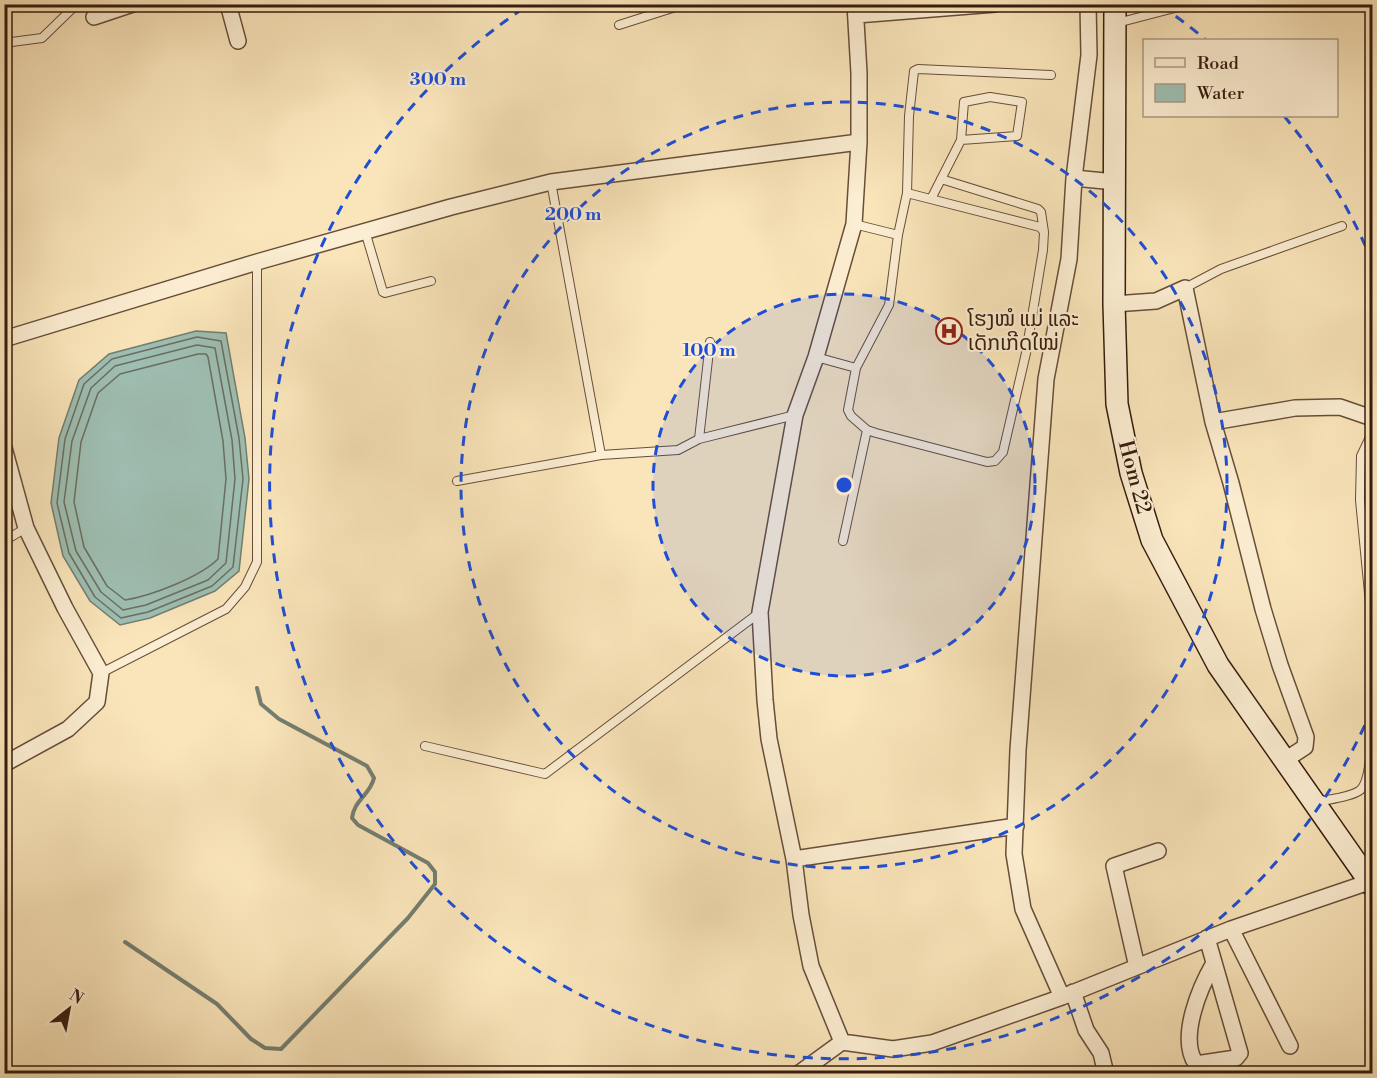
<svg xmlns="http://www.w3.org/2000/svg" width="1377" height="1078" font-family="'Libre Bodoni','Noto Sans Lao',serif">
	<style>
		.water { fill: #9ebfb3; stroke: #747e71; stroke-width: 1.5 }
		.lines { fill: none; stroke-linecap: round; stroke-linejoin: round }
		.shore { stroke: #6a6e60; stroke-width: 1.5 }
		.stream { stroke: #747e71; stroke-width: 4 }
		.lane-casing { stroke: #674e39; stroke-width: 10 }
		.street-casing { stroke: #674e39; stroke-width: 18 }
		.secondary-casing { stroke: #361c0e; stroke-width: 24 }
		.lane { stroke: #fceed2; stroke-width: 8 }
		.street { stroke: #fceed2; stroke-width: 15 }
		.secondary { stroke: #fceed2; stroke-width: 21 }
		.ring { fill: none; stroke: #1d4ed8; stroke-width: 3; stroke-dasharray: 10 8 }
		.labels { text-anchor: middle; stroke-width: 4.5; stroke-linejoin: round; paint-order: stroke }
		.poi-label { font-size: 21px; fill: #361c0e; stroke: #fceed2; text-anchor: start }
		.street-label { font-size: 21px; fill: #361c0e; stroke: #fceed2 }
		.centre { fill: #1d4ed8; stroke: #fceed2; stroke-width: 3 }
		.ring-label { font-size: 18px; text-anchor: middle; font-weight: bold; fill: #1d4ed8; stroke: #fceed2; stroke-width: 4.5; stroke-linejoin: round; paint-order: stroke }
	</style>
	<rect width="100%" height="100%" fill="#fae5ba"/>
	<filter id="stains"><feTurbulence type="fractalNoise" baseFrequency=".00333" numOctaves="4"/><feColorMatrix values="0 0 0 0 .2 0 0 0 0 .09 0 0 0 0 .02 0 0 0 .5 -.17"/></filter>
	<radialGradient id="worn" r=".72"><stop offset=".6" stop-color="#630" stop-opacity="0"/><stop offset="1" stop-color="#630" stop-opacity=".3"/></radialGradient>
	<path class="water" d="M196,331L226,333L245,438L249,479L239,571L215,591L150,618L120,625L90,601L63,556L51,503L59,438L79,380L109,354Z"/>
	<g class="lines">
		<path class="shore" d="M197,337L221,341L239,438L243,479L233,567L212,586L148,612L121,618L95,597L69,553L57,503L65,439L84,384L112,359Z
			M197,345L215,348L232,440L235,479L226,563L208,580L146,605L123,610L101,592L76,551L64,502L72,441L91,388L115,366Z
			M198,354H206L208,357L223,441L226,479L218,559C200,577 151,596 125,600L107,586L84,547L74,502L81,442L98,393L120,374Z"/>
		<path class="stream" d="M125,942L217,1004L251,1039L265,1048L281,1049L408,918L435,884V872L428,863L358,825L352,818C354,800 370,795 374,778L367,766L279,719L261,704L257,688"/>
		<defs>
			<path id="lane" d="M1117,23L1190,4
				M619,25L685,4
				M4,43L42,38L77,4
				M941,179L1038,209L1041,212L1044,232
				M551,182L601,455
				M907,193L909,116L914,71L918,69L1051,75
				M931,199L961,140L1017,136L1022,102L990,97L964,102L961,140
				M365,231L383,292L385,293L431,281
				M1185,288L1221,269L1342,226
				M816,357L856,368L889,305L898,235L854,224
				M856,368L848,410L851,416L867,430L876,433L987,462L995,461L1003,452L1026,353L1043,250L1044,232L1040,227L907,193L898,235
				M1372,433L1361,456L1360,500L1372,624
				M699,439L710,342
				M457,481L601,455L678,450L699,439L795,415
				M4,541L26,528
				M843,541L867,430
				M101,673L226,609L245,587L257,562V262
				M425,746L545,774L759,613
				M1316,802C1329,799 1348,798 1359,791C1371,783 1371,745 1372,731"/>
			<path id="street" d="M228,4L238,41
				M857,15L995,4
				M94,17L133,4
				M1074,178L1115,182
				M1114,304L1156,301L1185,288L1213,422L1231,483L1263,609L1280,665L1306,737L1305,747L1285,760
				M4,339L257,262L451,207L551,182L859,142
				M1213,422L1295,408L1340,407L1372,418
				M4,448L26,528L65,608L101,673L97,702L68,729L4,764
				M794,859L1016,826
				M1231,929L1290,1046
				M1207,938L1240,1053L1236,1058L1196,1064C1178,1038 1200,987 1214,963
				M1137,967L1114,866L1158,851
				M1073,992L1086,1030L1101,1053L1106,1074
				M1062,997L1023,909L1014,854L1018,750L1046,379L1069,259L1074,178L1089,55L1088,4
				M842,1042L811,966L801,915L794,859L769,739L765,700L760,612L795,415L816,357L854,224L859,142V73L855,4
				M798,1074L842,1042L893,1049L932,1043L1062,997L1231,929L1372,881"/>
			<path id="secondary" d="M1115,4L1114,304L1117,404L1131,473L1152,540L1218,665L1372,885"/>
		</defs>
		<use href="#lane" class="lane-casing"/>
		<use href="#street" class="street-casing"/>
		<use href="#secondary" class="secondary-casing"/>
		<use href="#lane" class="lane"/>
		<use href="#street" class="street"/>
		<use href="#secondary" class="secondary"/>
	</g>
	<circle cx="844" cy="485" r="191" fill="#1d4ed8" fill-opacity=".12"/>
	<g class="ring">
		<circle cx="844" cy="485" r="191"/>
		<circle cx="844" cy="485" r="383"/>
		<path d="M1372 709A574 574 0 1 1 527 6M1161 6A574 574 0 0 1 1205 39M1284 116A574 574 0 0 1 1372 261"/>
	</g>
	<defs>
		<symbol id="hospital-ring" viewBox="-11 -11 22 22"><circle r="9.5" fill="#fceed2" stroke="#8f2418" stroke-width="1.5"/><path d="M-5-5h3v3.5h4V-5h3V5h-3V1.5h-4V5h-3Z" fill="#8f2418"/></symbol>
	</defs>
	<g fill-rule="evenodd">
		<use href="#hospital-ring" x="934" y="316" width="30" height="30"/>
	</g>
	<g class="labels">
		<g class="poi-label">
			<text x="968" y="326">ໂຮງໝໍ ແມ່ ແລະ<tspan x="968" dy="24">ເດັກເກີດໃໝ່</tspan></text>
		</g>
		<g class="street-label">
			<text transform="translate(1135 477) rotate(75)" y="7">Hom 22</text>
		</g>
	</g>
	<circle cx="844" cy="485" r="9" class="centre"/>
	<g class="ring-label">
		<text x="438" y="85">300 m</text>
		<text x="573" y="220">200 m</text>
		<text x="709" y="356">100 m</text>
	</g>
	<rect width="1377" height="1078" fill="none" stroke="#fae5ba" stroke-width="24"/>
	<rect x="6" y="6" width="1365" height="1066" fill="none" stroke="#361c0e" stroke-width="3"/>
	<rect x="12" y="12" width="1353" height="1054" fill="none" stroke="#361c0e" stroke-width="1.5"/>
	<rect x="1143" y="39" width="195" height="78" fill="#fceed2" stroke="#ad9a84" stroke-width="1.5"/>
	<rect x="1155" y="58" width="30" height="9" fill="#fceed2" stroke="#ad9a84" stroke-width="1.5"/>
	<text x="1197" y="69" font-size="18" fill="#361c0e">Road</text>
	<rect x="1155" y="84" width="30" height="18" fill="#9ebfb3" stroke="#ad9a84" stroke-width="1.5"/>
	<text x="1197" y="99" font-size="18" fill="#361c0e">Water</text>
	<g transform="translate(69 1009) rotate(31)" stroke="#fceed2" stroke-width="4.5" paint-order="stroke">
	<path d="M0-4.5L10 22L0 15L-10 22Z" fill="#361c0e"/>
	<text y="-9" font-size="16" font-weight="bold" text-anchor="middle" fill="#361c0e">N</text>
	</g>
	<rect width="100%" height="100%" filter="url(#stains)"/>
	<rect width="100%" height="100%" fill="url(#worn)"/>
</svg>
